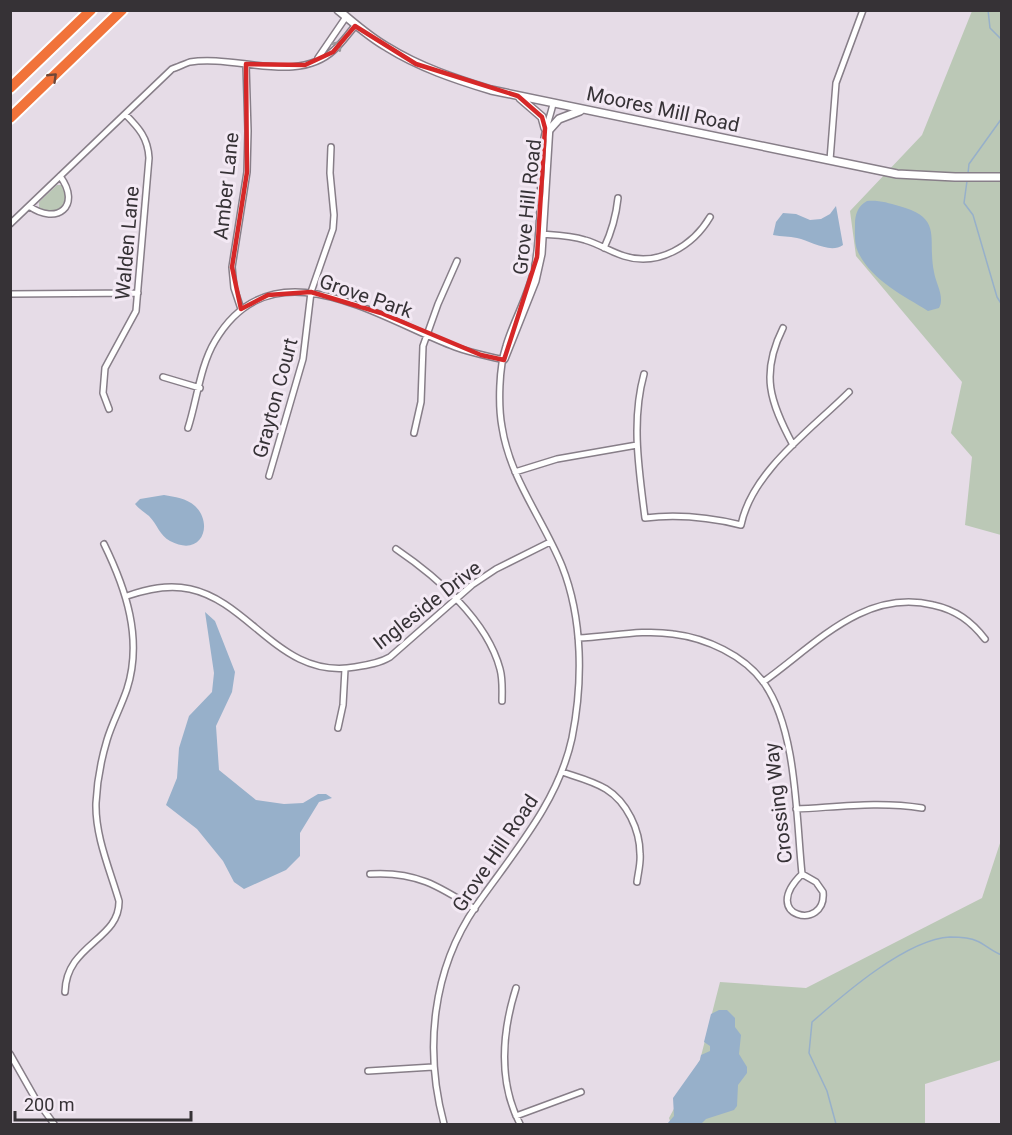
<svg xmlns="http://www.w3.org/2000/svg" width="1012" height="1135" font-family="Roboto,sans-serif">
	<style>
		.green { fill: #bbc8b6 }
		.water { fill: #97b0ca }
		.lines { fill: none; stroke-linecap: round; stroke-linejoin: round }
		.stream { stroke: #97b0ca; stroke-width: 1.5 }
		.minor-casing { stroke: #877e88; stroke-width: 8 }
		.tertiary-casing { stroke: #877e88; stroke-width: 10 }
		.motorway-casing { stroke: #fff; stroke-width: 14 }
		.minor { stroke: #fff; stroke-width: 5 }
		.tertiary { stroke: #fff; stroke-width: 7 }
		.motorway { stroke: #f1733a; stroke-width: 10 }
		.oneway { stroke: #9a989a }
		.oneway2 { stroke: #6e4637 }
		.marked { fill: none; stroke: #d62828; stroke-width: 4.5; stroke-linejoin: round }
		.labels { text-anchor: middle; stroke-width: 6; stroke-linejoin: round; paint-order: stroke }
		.street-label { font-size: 20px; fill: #363236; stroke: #f3e9f4 }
	</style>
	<rect width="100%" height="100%" fill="#e6dce7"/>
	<path class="green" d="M972,11H1001V535L965,525L972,457L951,433L962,382L856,256L850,211L922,135Z
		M57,185H63C69,196 65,207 54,212H48L39,208V202Z
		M1001,840V1060L925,1084V1124H671L669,1118L700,1060L720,982L806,988L982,898Z"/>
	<path class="water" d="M867,201C879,200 888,203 899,206C944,218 927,238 934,272C936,284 945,297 939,308L928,311C903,295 872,281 858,252C854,244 855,233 855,224C855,214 858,206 867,201Z
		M836,206L843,245C830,254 811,241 797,238C789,236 782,237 773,235L776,222L783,213L796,214L810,220L821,219L830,214Z
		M164,495C175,497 186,498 195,506C214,524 202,558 170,541C160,536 157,524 149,516C144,512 139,509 135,504L140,499Z
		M205,612L215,621L235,672L232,692L216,726L219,770L256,800L284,804L303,803L318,794H326L332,798L319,802L300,833V856L286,870L244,889L234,882L223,861L197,829L166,805L177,778L179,748L189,716L212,692L214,673Z
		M719,1010H727L735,1018V1027L741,1035L739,1054L747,1067V1073L738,1085L737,1106L734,1110L706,1119L701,1124H667L674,1116L673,1098L700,1060L701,1055L710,1051V1046L704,1042L711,1014Z"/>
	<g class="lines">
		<path class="stream" d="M988,10L990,28L1002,40
			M968,173L969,164L1002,118
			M967,181L964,203L973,215L997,297L1002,305
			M836,1124L827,1091L809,1053L812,1022C844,994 907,939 950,937C957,937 971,938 977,941C986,945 993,952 1002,955"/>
		<defs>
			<path id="minor" d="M318,58L346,17
				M830,160L836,83L863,10
				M29,206C57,226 82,206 60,176
				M10,224L172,69C178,67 184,64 190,62C234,54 297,85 334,50C342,43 348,34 355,26
				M540,234C555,235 570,235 585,240C599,244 611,252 624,256C658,267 693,246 710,217
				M604,248C612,231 616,217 618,198
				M10,294L138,293
				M241,309L234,288L232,267L247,172L248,131L246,64
				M783,328C760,374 770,402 793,445
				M505,359L536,281L542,254L550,126
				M644,374C631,421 639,470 645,518C678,514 708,517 741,525C752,471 812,429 849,392
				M163,377L200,388
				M109,409L103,393L105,368L136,311L149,158C148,138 139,128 125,114
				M188,428C197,400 200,366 215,341C273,242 380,319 455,347C471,353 488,356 504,360
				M414,433L421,402L423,346L438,304L457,261
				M515,472L557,459L637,445
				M269,476L303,359L311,292L333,229L334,215L330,173L331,147
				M396,549C437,577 487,620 500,669C503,680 502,691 502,701
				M127,596C147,589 168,584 190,589C251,602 281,680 355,667C368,665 380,663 390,657L472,585L496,569L550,542
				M578,638C609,637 642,629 673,634C706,638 744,655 764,683C797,730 796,817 802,874
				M763,682C814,646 864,588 933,605C956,610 971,621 985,639
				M338,728L343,705L345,669
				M562,772C577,777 593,781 606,789C627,802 640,830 640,854C641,863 638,873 637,882
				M796,809C838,807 879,801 922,808
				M370,874C415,871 439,886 475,909
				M802,874L816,882L823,892C827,932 758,917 802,874Z
				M516,988C502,1032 498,1082 520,1124
				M65,992C66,944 120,940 119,901C110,870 95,836 96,803C97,782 101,760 107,740C112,723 121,707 127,689C143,639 126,589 104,544
				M10,1054L35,1098L54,1124
				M368,1071L433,1067
				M516,1116L581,1092
				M444,1124C424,1050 432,970 476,906C513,853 558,803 572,738C583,683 583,619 562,566C543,519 510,479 502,427C498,405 499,367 506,346C514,319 530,293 535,265C542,226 539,185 543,145C544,131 550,118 553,104"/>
			<path id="tertiary" d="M338,10C354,23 369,37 387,47C419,67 455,79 491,90L897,174L955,177H1002
				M520,98L542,117L545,128
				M550,129L559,119L580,111"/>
			<path id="motorway" d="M10,88L91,10
				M10,118L122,10"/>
		</defs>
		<use href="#minor" class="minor-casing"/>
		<use href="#tertiary" class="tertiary-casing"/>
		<use href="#motorway" class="motorway-casing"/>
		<use href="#minor" class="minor"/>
		<use href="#tertiary" class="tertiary"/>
		<use href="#motorway" class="motorway"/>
	</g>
	<defs><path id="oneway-chevron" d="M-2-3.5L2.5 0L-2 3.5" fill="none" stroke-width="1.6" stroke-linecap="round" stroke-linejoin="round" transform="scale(1.5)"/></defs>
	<use class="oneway" href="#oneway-chevron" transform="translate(338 45) rotate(-48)"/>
	<use class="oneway2" href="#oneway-chevron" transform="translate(53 77) rotate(-44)"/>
	<path class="marked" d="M355,26L416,64L518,96L542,117L545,128L537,257L504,360L481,355L381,313L311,292L268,295L241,309L232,267L247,172L246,64L305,65L333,52Z"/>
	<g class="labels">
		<g class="street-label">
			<text transform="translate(663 109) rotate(12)" y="7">Moores Mill Road</text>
			<text transform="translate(226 186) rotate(-84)" y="7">Amber Lane</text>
			<text transform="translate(527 207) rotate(-84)" y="7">Grove Hill Road</text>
			<text transform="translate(127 243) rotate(-85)" y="7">Walden Lane</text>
			<text transform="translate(366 296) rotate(19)" y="7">Grove Park</text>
			<text transform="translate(275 398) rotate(-75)" y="7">Grayton Court</text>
			<text transform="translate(427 605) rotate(-38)" y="7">Ingleside Drive</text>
			<text transform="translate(778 803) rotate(-97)" y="7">Crossing Way</text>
			<text transform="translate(495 853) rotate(-56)" y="7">Grove Hill Road</text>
		</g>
	</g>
	<rect width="1012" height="1135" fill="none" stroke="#363236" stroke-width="24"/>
	<path d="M15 1111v9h176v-9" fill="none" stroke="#363236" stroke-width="3"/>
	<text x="24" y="1111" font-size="18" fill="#363236" stroke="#f3e9f4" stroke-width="4.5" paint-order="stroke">200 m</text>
</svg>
